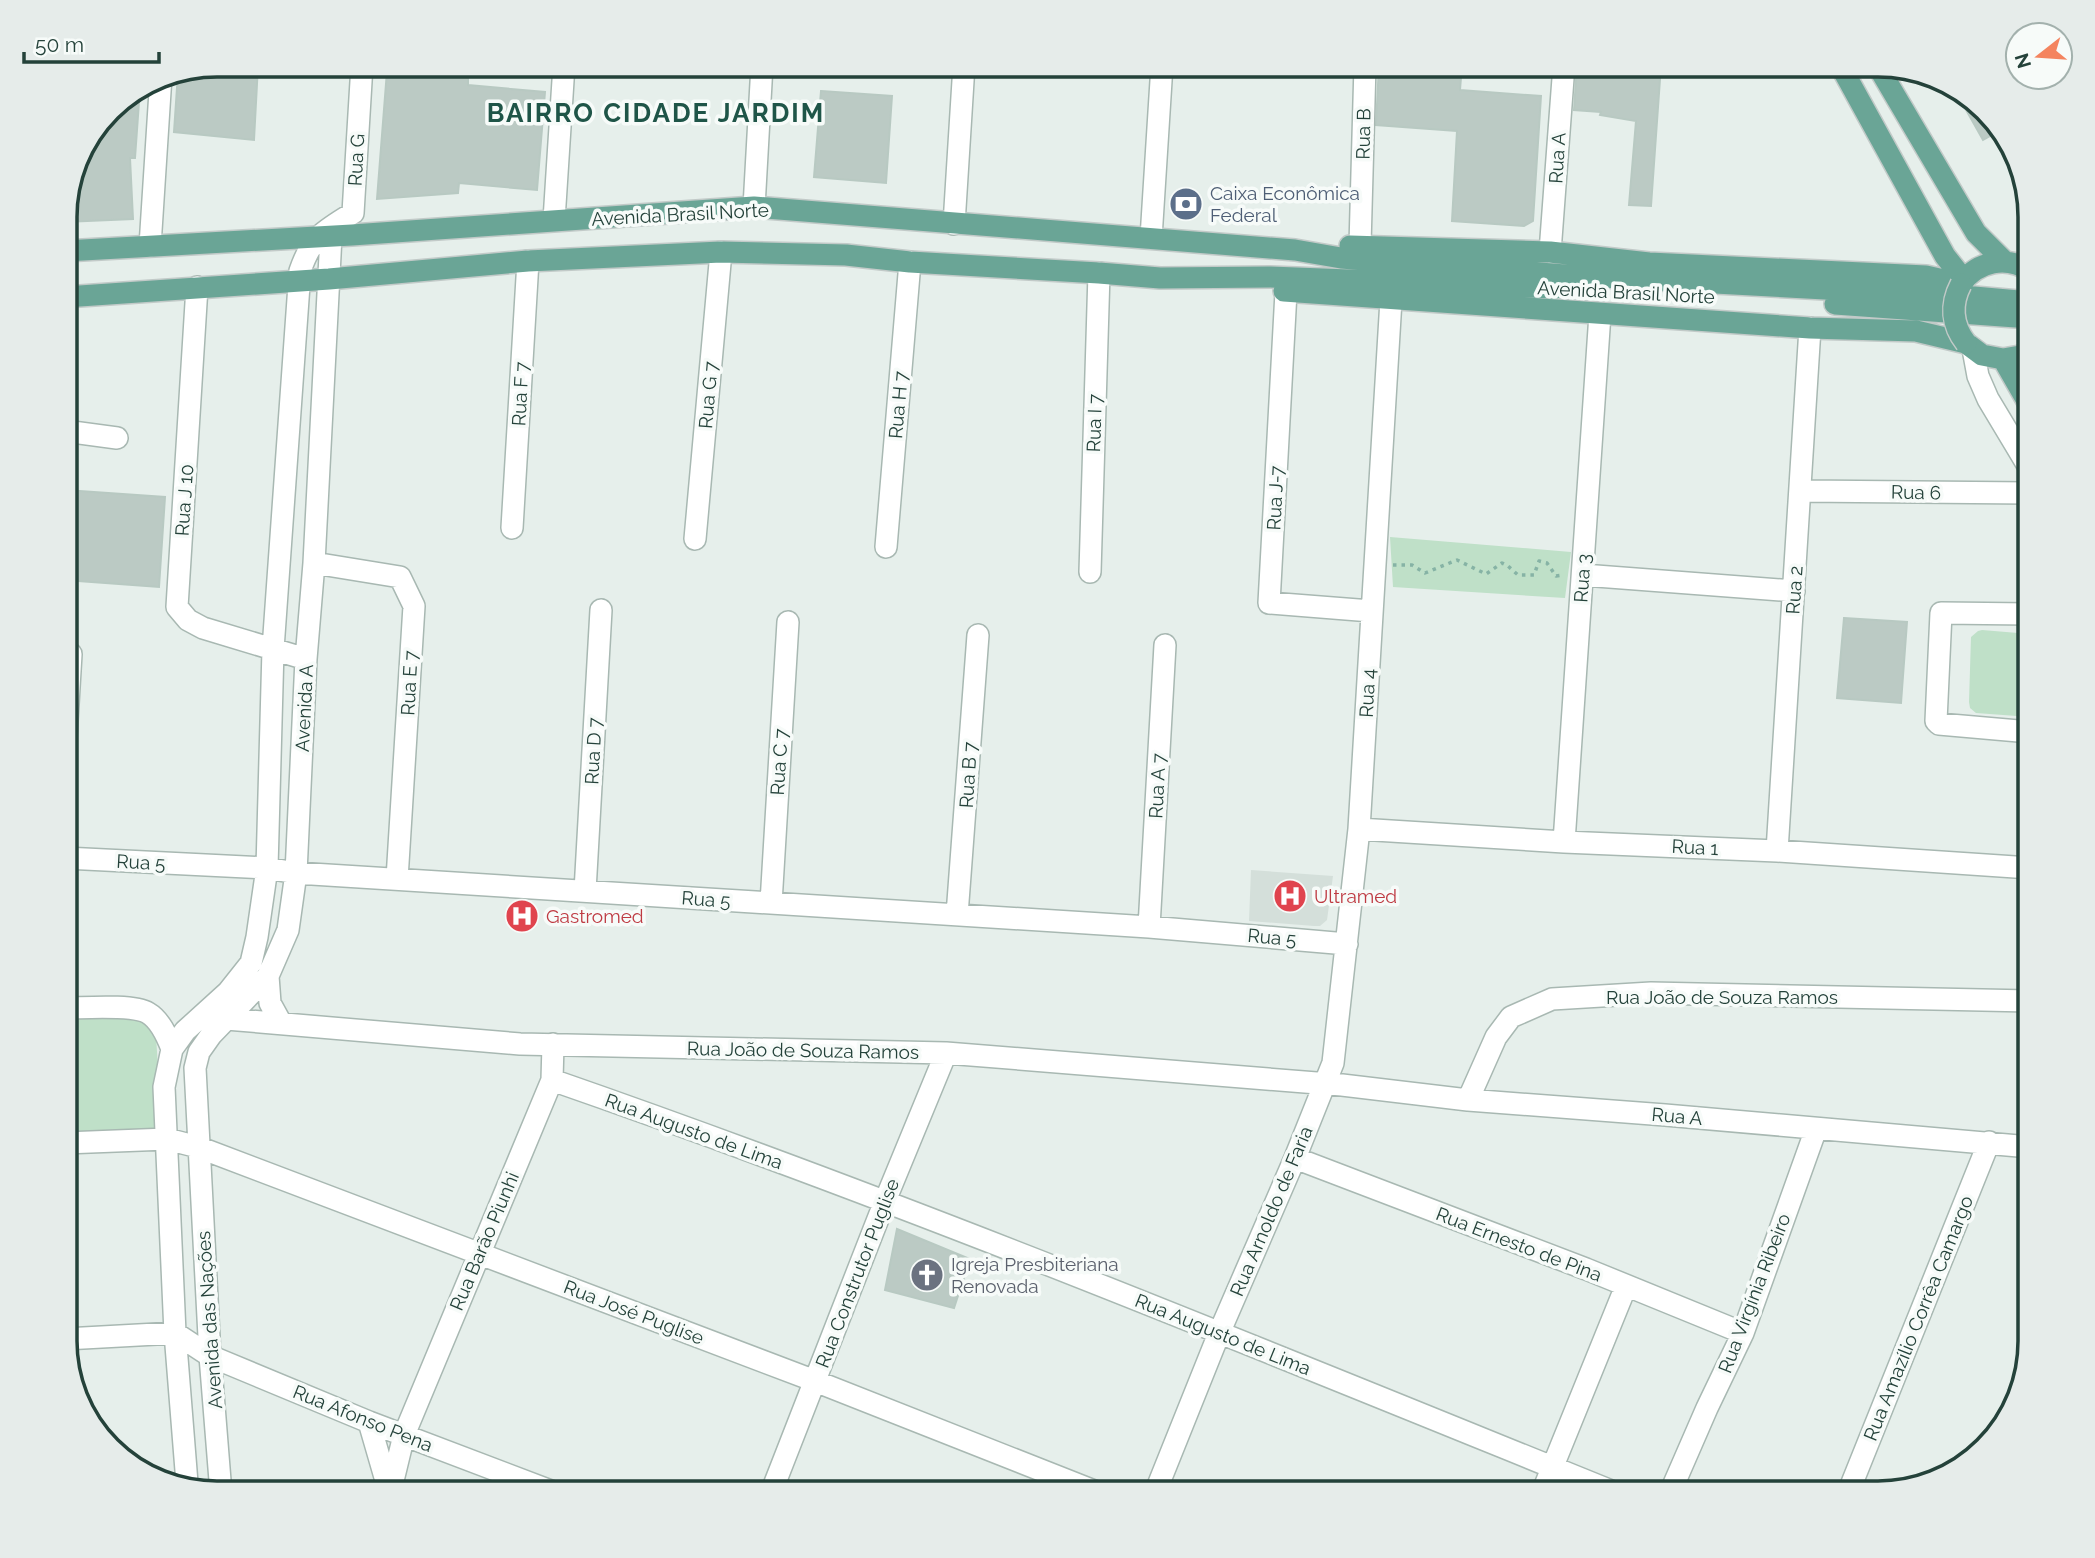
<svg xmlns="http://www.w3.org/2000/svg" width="2095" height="1558" font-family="Raleway,sans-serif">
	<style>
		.built { fill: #d4dfda }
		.green { fill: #bfe0c8 }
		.building { fill: #bbcac4; stroke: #b8c9c2; stroke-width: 2 }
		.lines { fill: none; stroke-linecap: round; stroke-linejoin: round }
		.minor-casing { stroke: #a8b8b2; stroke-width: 24 }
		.major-casing { stroke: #c2cac8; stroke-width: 24 }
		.path { stroke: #86b3a5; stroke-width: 3.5; stroke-dasharray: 3.5 5; stroke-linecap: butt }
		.minor { stroke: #fff; stroke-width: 21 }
		.major { stroke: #6aa596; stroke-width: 21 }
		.major-bridge-casing { stroke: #c2cac8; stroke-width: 24; stroke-linecap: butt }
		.major-bridge { stroke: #6aa596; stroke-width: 21 }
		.labels { text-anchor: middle; stroke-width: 7; stroke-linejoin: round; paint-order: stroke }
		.street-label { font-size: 19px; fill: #24423a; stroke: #f7fbf9 }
		.service-label { font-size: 19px; fill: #4e5e75; stroke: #f7fbf9; text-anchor: start }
		.health-label { font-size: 19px; fill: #be3a42; stroke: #f7fbf9; text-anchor: start }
		.worship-label { font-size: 19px; fill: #5b616d; stroke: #f7fbf9; text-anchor: start }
		.district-label { font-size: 26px; font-weight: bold; letter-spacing: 2px; fill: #1f5548; stroke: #f7fbf9 }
		.rim { fill: none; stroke: #24423a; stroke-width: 3.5 }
	</style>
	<rect width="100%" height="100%" fill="#e6efeb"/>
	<path class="built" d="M1251,870L1333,876L1327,920L1320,926H1314L1249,921Z"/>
	<path class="green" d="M1390,537L1571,552L1565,598L1393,587Z
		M1982,630L2030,634V717L1976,713L1970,708L1969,702L1971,637L1978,631Z
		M65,1012L155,1019L162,1134L65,1141Z"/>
	<path class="building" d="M217,65H258L254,140L174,132L178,73Z
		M1379,65H1462L1460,90L1541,96L1533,221L1524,226L1452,221L1457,131L1376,125Z
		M1577,65H1661L1651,206L1629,205L1636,121L1600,115L1601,112L1574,110Z
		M387,71L468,78V85L545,92L537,190L459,183L458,193L377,199Z
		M140,88L135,158H130L133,219L65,222V207L80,150L116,103Z
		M821,91L892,96L886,183L814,177Z
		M1956,92L1971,97L1999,131L1983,140Z
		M65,490L165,497L159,587L65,580Z
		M1844,618L1907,622L1901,703L1837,698Z
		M897,1229L970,1259L954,1308L885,1290Z"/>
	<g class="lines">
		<defs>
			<path id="minor" d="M754,207L762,65
				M554,220L564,65
				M954,224L964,65
				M1151,238L1162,65
				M1360,245L1365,65
				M150,246L161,76
				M1550,252L1564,65
				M197,287L177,607L188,620L203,628L306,659
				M1286,292L1269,603L1371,611
				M1973,349L1978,376L1988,399L2030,469
				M65,431L117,438
				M1801,491L2030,493
				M512,528L528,261
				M695,539L721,252
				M886,547L910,262
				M314,563L400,577L414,606L397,879
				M1090,572L1099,273
				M1583,575L1794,591
				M2030,614L1941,613L1936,721L1939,724L2030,732
				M65,754L71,654
				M1359,829L1564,842L1777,851L2030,868
				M1564,842L1600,314
				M1777,851L1810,328
				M65,858L267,868L296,873L1149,927L1347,944
				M585,891L601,610
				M771,903L788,622
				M957,915L978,635
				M1149,927L1165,645
				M268,976L270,1003L281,1023
				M65,1008C83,1008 133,1004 148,1013C160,1020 167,1036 172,1049
				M226,1019L520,1044L946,1053L1342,1085L1468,1100L1665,1115L2030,1147
				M552,1080C912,1205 1263,1350 1616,1493
				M1468,1100L1496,1037L1511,1017L1552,999L1651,993L2030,1001
				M65,1143L167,1139L198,1147L815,1381L1099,1493
				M1295,1158L1586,1269L1743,1333
				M65,1339L175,1333L210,1356L369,1422L556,1493
				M369,1422L389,1491
				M187,1483L175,1333L164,1087L172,1049L185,1031L228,992L251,963L257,937L267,868L273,649L300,271C312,236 323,232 353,213L362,65
				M221,1493L210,1356L195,1068L199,1052L211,1035L268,976L288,930L296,873L306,659L314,563L331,236
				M390,1493L404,1435L552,1080L553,1044
				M771,1493L885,1201L946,1053
				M1155,1493L1220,1331L1295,1158L1333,1063L1359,829L1391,300
				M1542,1493L1626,1286
				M1670,1493L1707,1408L1743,1333L1816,1129
				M1848,1493L1989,1142"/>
			<path id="major" d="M1840,65L1945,256L1964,280
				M1877,65L1976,233L2005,262
				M1350,246L1550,252L1649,263L1926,276L1961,284C1977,261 2007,255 2030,271
				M65,251L352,235L754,207L1295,250L1341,258L1565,275L1974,297L2030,302
				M1284,291L1810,328L1916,331L1966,343L1982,355L2003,359L2020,356L2030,350
				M65,297L329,279L528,261L721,252L846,255L910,262L1099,273L1160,278L1270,277L1555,288
				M1835,304L2030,318
				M2003,359L2030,406"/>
		</defs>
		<use href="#minor" class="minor-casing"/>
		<use href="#major" class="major-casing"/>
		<path class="path" d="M1393,565H1412L1425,573L1457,560L1486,574L1502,563L1508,566L1518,575H1534L1539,561L1547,563L1556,576L1563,575"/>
		<use href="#minor" class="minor"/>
		<use href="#major" class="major"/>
		<defs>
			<path id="major-bridge" d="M1961,284C1950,305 1952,325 1966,343"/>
		</defs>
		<use href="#major-bridge" class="major-bridge-casing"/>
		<use href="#major-bridge" class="major-bridge"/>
	</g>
	<defs>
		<symbol id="bank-disc" viewBox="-11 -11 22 22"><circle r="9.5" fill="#5c6f8a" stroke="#f7fbf9"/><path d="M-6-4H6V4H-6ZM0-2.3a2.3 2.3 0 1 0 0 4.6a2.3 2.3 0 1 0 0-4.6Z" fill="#fff"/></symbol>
		<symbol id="hospital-disc" viewBox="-11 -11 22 22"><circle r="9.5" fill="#e0444e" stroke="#f7fbf9"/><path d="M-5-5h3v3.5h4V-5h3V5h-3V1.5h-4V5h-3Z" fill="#fff"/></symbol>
		<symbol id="church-disc" viewBox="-11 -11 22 22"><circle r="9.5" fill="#6b7280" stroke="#f7fbf9"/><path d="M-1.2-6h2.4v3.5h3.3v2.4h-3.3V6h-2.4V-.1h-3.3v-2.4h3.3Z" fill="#fff"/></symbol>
	</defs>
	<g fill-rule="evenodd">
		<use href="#bank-disc" x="1167" y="185" width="38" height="38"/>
		<use href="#hospital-disc" x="1271" y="877" width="38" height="38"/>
		<use href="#hospital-disc" x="503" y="897" width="38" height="38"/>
		<use href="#church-disc" x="908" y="1256" width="38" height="38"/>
	</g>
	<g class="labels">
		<g class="street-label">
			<text transform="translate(1363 134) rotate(-89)" y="7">Rua B</text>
			<text transform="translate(1557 158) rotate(-86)" y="7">Rua A</text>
			<text transform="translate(356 160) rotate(-87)" y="7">Rua G</text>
			<text transform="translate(680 214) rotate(-3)" y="7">Avenida Brasil Norte</text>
			<text transform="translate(1626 292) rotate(3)" y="7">Avenida Brasil Norte</text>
			<text transform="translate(520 394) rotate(-87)" y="7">Rua F 7</text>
			<text transform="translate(708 395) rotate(-85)" y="7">Rua G 7</text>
			<text transform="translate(898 405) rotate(-85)" y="7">Rua H 7</text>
			<text transform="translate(1094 423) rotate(-88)" y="7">Rua I 7</text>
			<text transform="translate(1916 492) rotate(1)" y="7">Rua 6</text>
			<text transform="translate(1275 498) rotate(-87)" y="7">Rua J-7</text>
			<text transform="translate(184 500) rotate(-86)" y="7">Rua J 10</text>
			<text transform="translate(1582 578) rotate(-86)" y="7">Rua 3</text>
			<text transform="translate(1794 590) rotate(-86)" y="7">Rua 2</text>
			<text transform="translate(409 683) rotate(-87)" y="7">Rua E 7</text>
			<text transform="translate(1367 693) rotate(-87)" y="7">Rua 4</text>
			<text transform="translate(304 708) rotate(-87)" y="7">Avenida A</text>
			<text transform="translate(593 751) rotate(-87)" y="7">Rua D 7</text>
			<text transform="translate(779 762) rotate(-86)" y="7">Rua C 7</text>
			<text transform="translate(968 775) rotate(-86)" y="7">Rua B 7</text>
			<text transform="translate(1157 786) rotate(-87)" y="7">Rua A 7</text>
			<text transform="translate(1695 847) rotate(3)" y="7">Rua 1</text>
			<text transform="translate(141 862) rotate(3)" y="7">Rua 5</text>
			<text transform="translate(706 899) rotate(4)" y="7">Rua 5</text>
			<text transform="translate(1272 937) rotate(5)" y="7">Rua 5</text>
			<text x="1722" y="1004">Rua João de Souza Ramos</text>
			<text transform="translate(803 1050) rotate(1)" y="7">Rua João de Souza Ramos</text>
			<text transform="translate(1677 1116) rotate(5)" y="7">Rua A</text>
			<text transform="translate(694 1131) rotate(20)" y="7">Rua Augusto de Lima</text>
			<text transform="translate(1271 1211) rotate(-67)" y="7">Rua Arnoldo de Faria</text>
			<text transform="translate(484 1241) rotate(-67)" y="7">Rua Barão Piunhi</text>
			<text transform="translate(1519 1244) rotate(21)" y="7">Rua Ernesto de Pina</text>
			<text transform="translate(857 1273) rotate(-69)" y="7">Rua Construtor Puglise</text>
			<text transform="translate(1754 1293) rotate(-69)" y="7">Rua Virgínia Ribeiro</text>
			<text transform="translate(634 1312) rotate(21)" y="7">Rua José Puglise</text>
			<text transform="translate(1918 1318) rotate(-68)" y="7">Rua Amazílio Corrêa Camargo</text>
			<text transform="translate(209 1320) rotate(-94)" y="7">Avenida das Nações</text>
			<text transform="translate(1223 1334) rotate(22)" y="7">Rua Augusto de Lima</text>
			<text transform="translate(363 1418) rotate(22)" y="7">Rua Afonso Pena</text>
		</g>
		<g class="service-label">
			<text x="1210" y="200">Caixa Econômica<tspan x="1210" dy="22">Federal</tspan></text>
		</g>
		<g class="health-label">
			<text x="1314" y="903">Ultramed</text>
			<text x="546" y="923">Gastromed</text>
		</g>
		<g class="worship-label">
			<text x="951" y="1271">Igreja Presbiteriana<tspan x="951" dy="22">Renovada</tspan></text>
		</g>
		<g class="district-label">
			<text x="656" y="122">BAIRRO CIDADE JARDIM</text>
		</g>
	</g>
	<path d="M0 0H2095V1558H0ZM217 77H1878A140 140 0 0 1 2018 217V1341A140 140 0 0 1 1878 1481H217A140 140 0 0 1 77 1341V217A140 140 0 0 1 217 77Z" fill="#e6ecea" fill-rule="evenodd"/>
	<path class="rim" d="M217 77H1878A140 140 0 0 1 2018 217V1341A140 140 0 0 1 1878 1481H217A140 140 0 0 1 77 1341V217A140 140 0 0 1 217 77Z"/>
	<g transform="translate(2039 56) rotate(253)"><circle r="33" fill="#f7fbf9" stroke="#a3b1ad" stroke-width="2"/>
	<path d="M0-5L12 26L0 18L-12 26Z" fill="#f4845f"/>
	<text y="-10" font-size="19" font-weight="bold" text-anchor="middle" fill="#24423a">N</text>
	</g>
	<path d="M24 52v10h135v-10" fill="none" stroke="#24423a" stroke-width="3.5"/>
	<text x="35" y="52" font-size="21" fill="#24423a" stroke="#f7fbf9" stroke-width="5" paint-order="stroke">50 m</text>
</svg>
